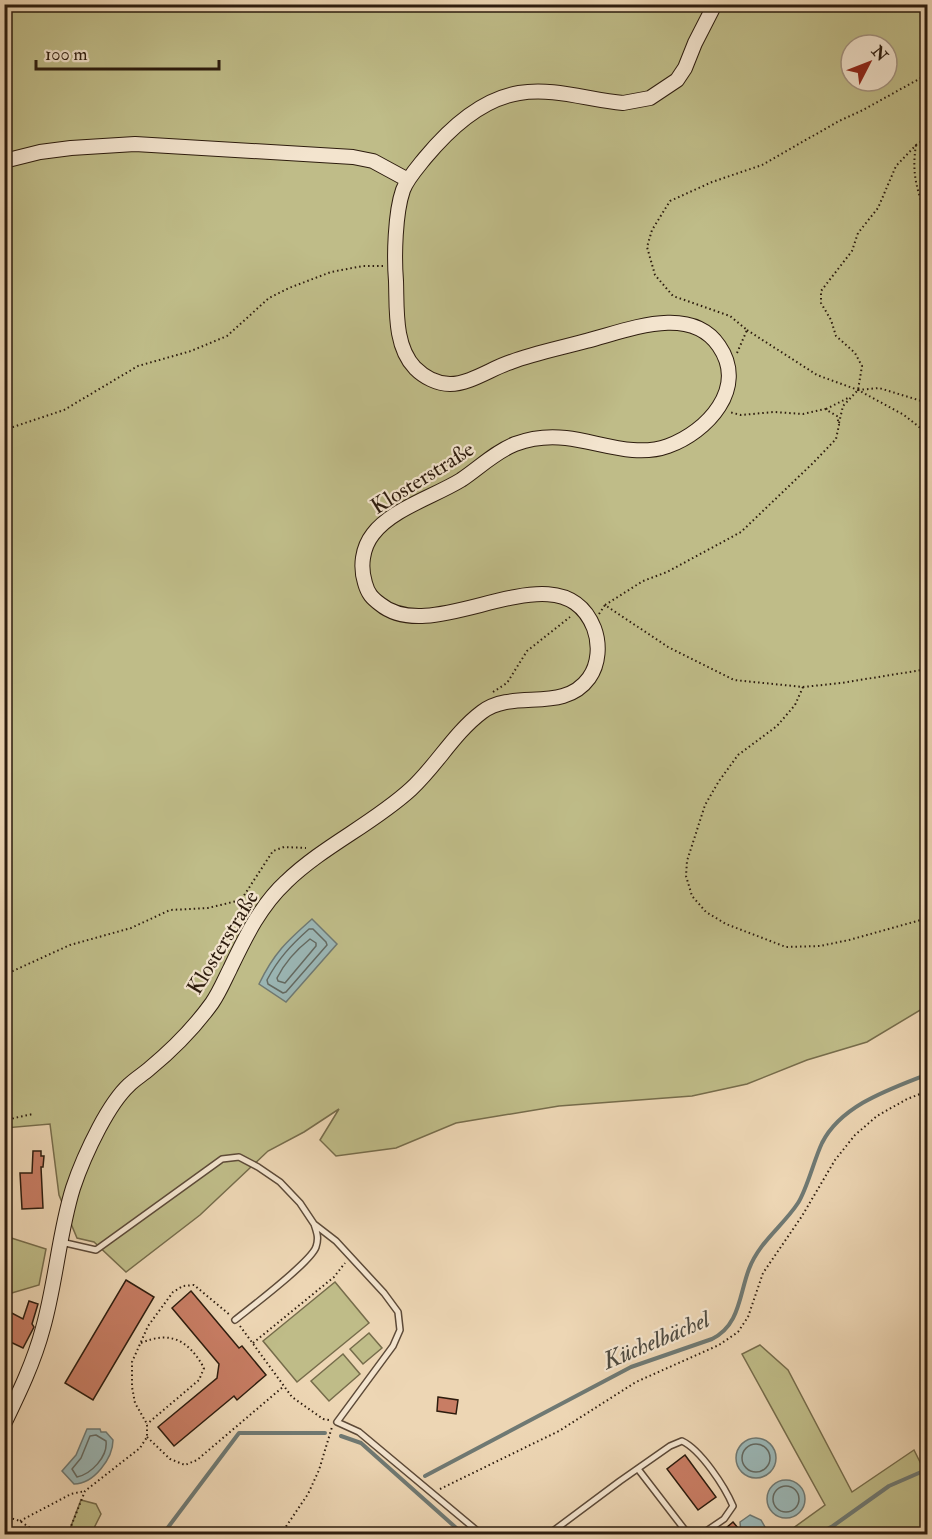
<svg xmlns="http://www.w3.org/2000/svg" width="932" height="1539" font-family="'IM FELL Double Pica',serif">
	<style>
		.green { fill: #bfbc88; stroke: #766c4b; stroke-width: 1.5; fill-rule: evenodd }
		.water { fill: #9bb7b6; stroke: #6f7973; stroke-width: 1.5 }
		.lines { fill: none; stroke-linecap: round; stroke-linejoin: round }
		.shore { stroke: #646a62; stroke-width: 1.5 }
		.stream { stroke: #6f7973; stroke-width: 4 }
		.building { fill: #c87d64; stroke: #2d1c0e; stroke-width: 1.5 }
		.service-casing { stroke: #5d4a38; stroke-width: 8 }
		.secondary-casing { stroke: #2d1c0e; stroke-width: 16 }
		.path { stroke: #2d1c0e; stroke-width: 2; stroke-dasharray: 1.5 3; stroke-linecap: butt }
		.service { stroke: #f3e4ce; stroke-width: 5 }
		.secondary { stroke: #f3e4ce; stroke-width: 14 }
		.labels { text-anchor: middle; stroke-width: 4.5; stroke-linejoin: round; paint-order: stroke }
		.street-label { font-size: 22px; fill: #2d1c0e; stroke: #f3e4ce }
		.water-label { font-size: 24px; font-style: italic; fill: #4e4a40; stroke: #f3e4ce }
	</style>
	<rect width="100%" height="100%" fill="#edd6b4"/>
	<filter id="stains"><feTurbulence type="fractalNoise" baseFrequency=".00333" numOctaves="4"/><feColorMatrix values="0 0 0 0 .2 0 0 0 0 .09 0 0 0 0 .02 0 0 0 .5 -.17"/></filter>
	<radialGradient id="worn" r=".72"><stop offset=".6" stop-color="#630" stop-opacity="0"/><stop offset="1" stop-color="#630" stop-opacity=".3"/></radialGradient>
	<path class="green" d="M5,5H927V1006L867,1042L807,1060L747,1084L692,1096L559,1106L456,1123L396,1148L336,1156L320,1140L339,1109L304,1132L268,1151L200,1215L126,1272L94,1242L77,1238L59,1195L50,1124L5,1128ZM851,45H887V81H851Z
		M5,1236L46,1249L39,1285L5,1295Z
		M335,1282L369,1323L297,1382L263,1341Z
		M369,1333L382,1348L363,1364L350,1349Z
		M760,1345L788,1370L852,1492L914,1450L927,1476V1534H785L825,1505L742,1354Z
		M343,1354L360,1374L329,1401L311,1381Z
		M81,1500L96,1504L101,1514L91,1534H68Z"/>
	<path class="water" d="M312,919L337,944L286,1002L259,984C274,953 286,942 312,919Z
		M87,1429H100L101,1432H106L113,1440C113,1458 94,1484 74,1484L62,1471L76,1455Z
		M736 1458a20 20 0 1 1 40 0a20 20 0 1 1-40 0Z
		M767 1499a19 19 0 1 1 38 0a19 19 0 1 1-38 0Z
		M750,1515L761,1520L765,1527L763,1534H741L740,1522Z"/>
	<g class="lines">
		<path class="shore" d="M309,929H313L326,942L327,945L286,992L283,993L268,984L267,980C278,959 291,945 309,929Z
			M310,939L316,943V946L285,983L278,981L277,978C285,962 296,950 310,939Z
			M96,1435L106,1441C108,1457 91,1474 77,1477L72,1469L81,1458L90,1436Z
			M742 1458a14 14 0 1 1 28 0a14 14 0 1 1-28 0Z
			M773 1499a13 13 0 1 1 26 0a13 13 0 1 1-26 0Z"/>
		<path class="stream" d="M341,1436L361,1443L463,1534
			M425,1476L631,1367L712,1339C740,1325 739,1295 749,1269C759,1242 783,1226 798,1203C807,1189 814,1160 822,1143C841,1105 890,1089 928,1074
			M163,1534L239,1433H325
			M818,1534L833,1526L889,1486L928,1469"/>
	</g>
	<path class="building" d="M33,1151H41V1156H44L43,1167H41L43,1208L22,1209L20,1173H32Z
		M126,1280L154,1297L93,1400L65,1383Z
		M191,1291L239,1348L242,1346L266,1375L237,1400L234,1396L174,1446L158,1427L217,1378L219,1364L172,1308Z
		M29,1301L38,1304L32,1324L34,1327L23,1348L4,1339V1318L8,1311L23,1319Z
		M438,1397L458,1400L456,1414L437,1411Z
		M685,1455L716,1497L698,1510L667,1469Z
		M733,1522L743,1534H719Z"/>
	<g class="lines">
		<defs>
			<path id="service" d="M61,1242L96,1250L222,1159L239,1157L258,1167L280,1182L300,1203L314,1224L336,1241L384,1293L398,1312L400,1330L393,1346L337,1422L359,1432L481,1534
				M235,1320C251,1307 310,1263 316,1247C319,1238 317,1233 314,1224
				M638,1469L688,1534
				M549,1534L620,1481L670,1446L682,1441C701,1450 725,1487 733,1506L724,1519L702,1534"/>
			<path id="secondary" d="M4,161L40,152L71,148L135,144L353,157L373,161L408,180
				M4,1424C19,1393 34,1362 43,1328C56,1282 59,1233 73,1188C80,1167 89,1147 99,1128C107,1113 116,1097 129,1085C135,1079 142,1075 149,1069C172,1050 194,1028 212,1003C219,993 224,981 230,969C245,938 260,906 286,882C323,846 373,824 411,789C437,765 454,733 482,712C514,688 563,714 589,678C599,664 600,644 594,628C560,543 435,650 380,604C372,598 368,594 365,583C360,567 362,548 373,534C392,509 433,497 461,480C479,468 495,452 515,444C531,438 549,436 566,438C600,442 635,458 668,446C707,432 748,388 719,346C690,303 626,331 586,341C561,348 535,353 511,362C492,368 470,384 450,384C437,384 424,377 415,368C394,346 397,309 396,281C394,257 395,213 403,190C407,179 417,168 425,158C449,129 481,99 519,93C553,87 589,100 623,103L650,98L677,80L685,68L695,43L715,4"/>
		</defs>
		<use href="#service" class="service-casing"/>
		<use href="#secondary" class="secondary-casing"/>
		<path class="path" d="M916,145C911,176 918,192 928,220
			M747,330L817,375L858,390L904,415L928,434
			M737,353L747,330L730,316L673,296L655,275L647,247L652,230L670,201L712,182L762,165L839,121L863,110L928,74
			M858,390L879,388L928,403
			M826,409L848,398
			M839,423L843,406L858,390L862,366L855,353L836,336L831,320L821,303V291L852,251L858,233L878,208L896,166L916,145L928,137
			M4,430L64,410L138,366L191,351L227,336L269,298L289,288L331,272L363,266H383
			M605,605L643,581L667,572L741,532L813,463L836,439L839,425L837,416L825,409L803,414L774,412L741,415L729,412
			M599,614L605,605L668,647L734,680L803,687L841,683L928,669
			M803,687L795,705L777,726L738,755L719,781L705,805L687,861L686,876L692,896L706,912L726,924L786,947L820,946L849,940L928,918
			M493,692L507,683L527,651L570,617
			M4,975L70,945L131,928L170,910L208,908L241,900L273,851L284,847L306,848
			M4,1122L14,1118L33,1114
			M240,1326L292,1397L323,1419L329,1420
			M141,1343C171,1330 189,1341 204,1368L199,1380L147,1424
			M253,1343L334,1277L345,1263
			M147,1437L170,1459L185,1465L197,1460L284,1386
			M440,1489L559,1431L636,1382L719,1345L738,1332L748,1317L763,1273L802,1216L835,1160L855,1135L877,1116L907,1099L928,1091
			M4,1516L20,1521L39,1534
			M20,1521L71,1494L85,1491
			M68,1534L85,1491L140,1448L147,1437V1424L135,1403L132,1387V1362L148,1326L173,1292L183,1286L194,1285L230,1315
			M281,1534L308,1494L319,1470L332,1427"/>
		<use href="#service" class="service"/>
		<use href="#secondary" class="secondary"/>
	</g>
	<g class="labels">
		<g class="street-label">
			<text transform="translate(422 477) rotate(-32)" y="8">Klosterstraße</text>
			<text transform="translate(222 942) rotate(-59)" y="8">Klosterstraße</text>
		</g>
		<g class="water-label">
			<text transform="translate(656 1340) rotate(-23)" y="8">Küchelbächel</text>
		</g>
	</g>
	<rect width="932" height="1539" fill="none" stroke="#edd6b4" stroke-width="24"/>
	<rect x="6" y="6" width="920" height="1527" fill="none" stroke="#2d1c0e" stroke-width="3"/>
	<rect x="12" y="12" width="908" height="1515" fill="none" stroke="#2d1c0e" stroke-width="1.5"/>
	<g transform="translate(869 63) rotate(48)"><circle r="28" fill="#f3e4ce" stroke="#a49481" stroke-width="1.5"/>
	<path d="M0-4.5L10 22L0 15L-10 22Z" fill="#8f2418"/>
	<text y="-9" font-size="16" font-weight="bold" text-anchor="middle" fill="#2d1c0e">N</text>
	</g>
	<path d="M36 60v9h183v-9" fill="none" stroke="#2d1c0e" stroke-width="3"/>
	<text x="45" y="60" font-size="18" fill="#2d1c0e" stroke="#f3e4ce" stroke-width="4.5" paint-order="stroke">100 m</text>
	<rect width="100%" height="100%" filter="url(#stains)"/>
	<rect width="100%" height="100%" fill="url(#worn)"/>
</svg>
